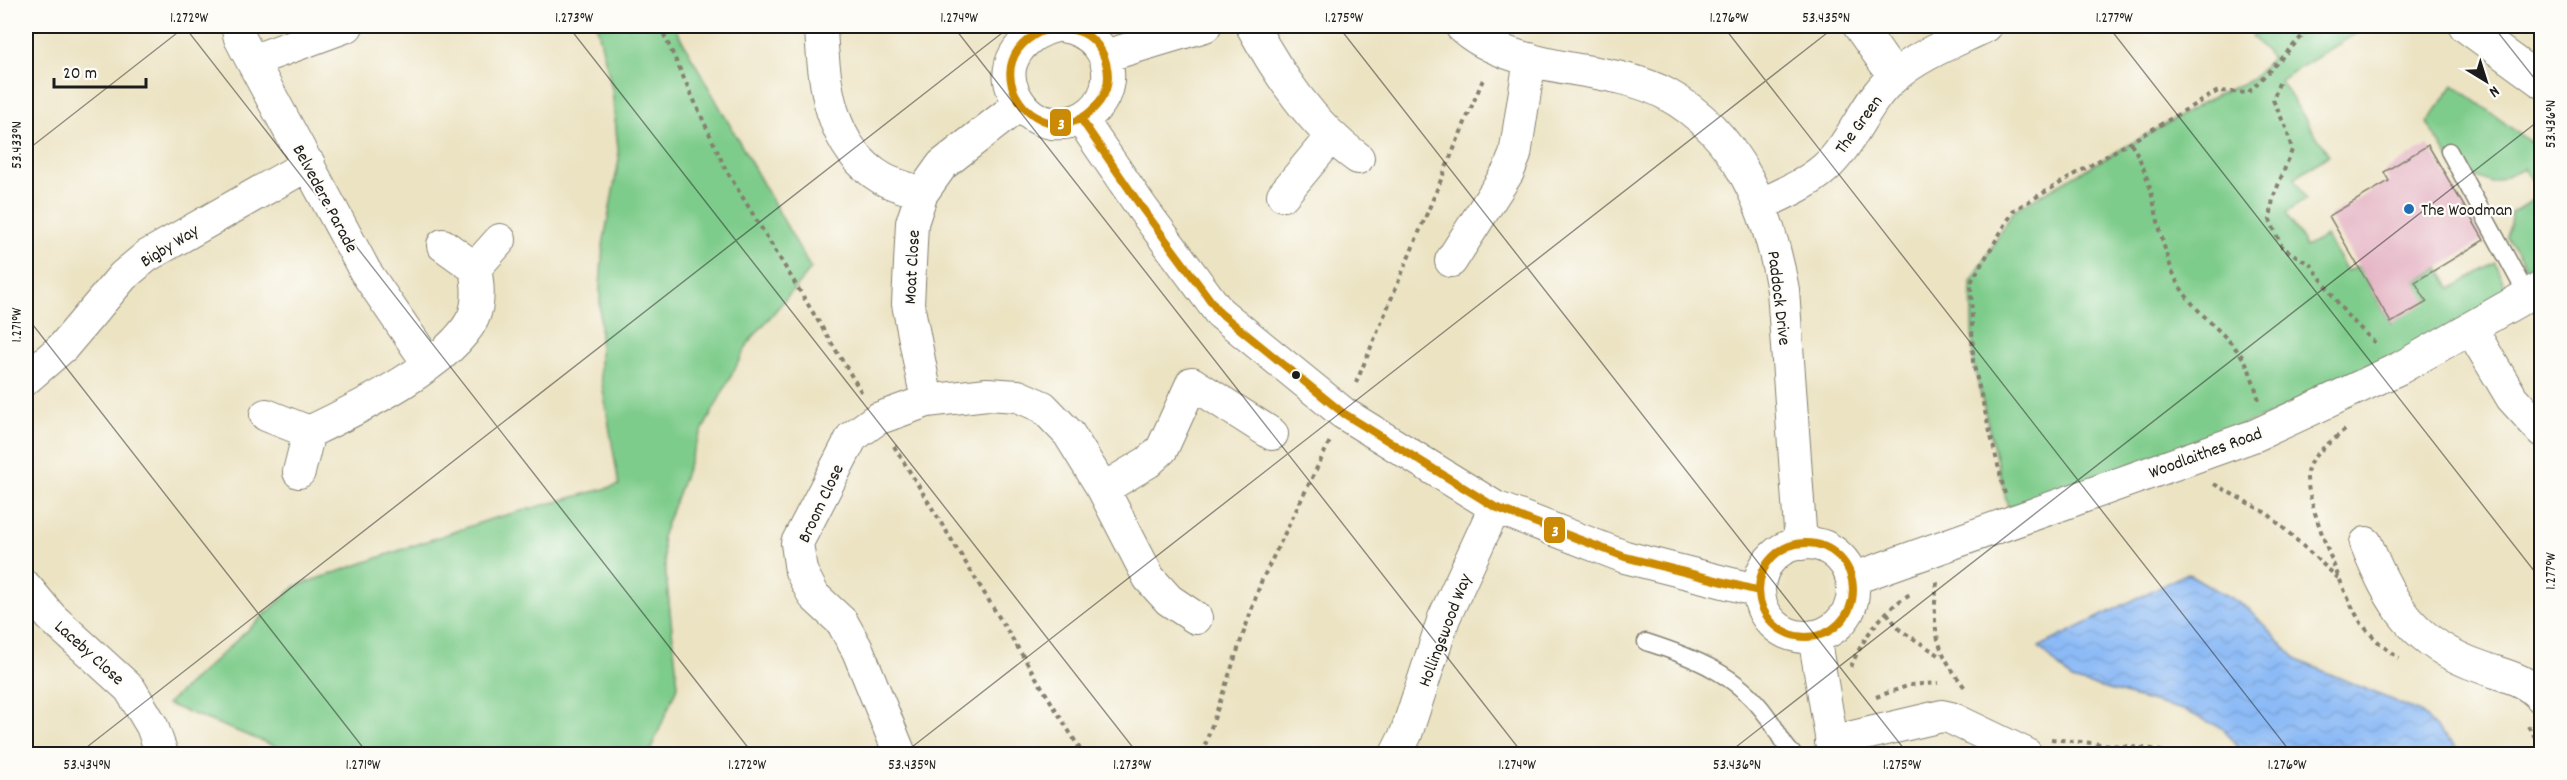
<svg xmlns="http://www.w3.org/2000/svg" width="2567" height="780" font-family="Dekko,sans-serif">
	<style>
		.green { fill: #7ecc8b; stroke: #4d7454; stroke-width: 1.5 }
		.water { fill: url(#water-waves); stroke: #546b89; stroke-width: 1.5 }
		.building { fill: #e3b0c2 }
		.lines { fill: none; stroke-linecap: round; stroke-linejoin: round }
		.lane-casing { stroke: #848070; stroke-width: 19 }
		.street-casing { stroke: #848070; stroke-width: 34 }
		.path { stroke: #848070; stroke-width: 4; stroke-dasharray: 4.5 4.5; stroke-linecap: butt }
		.lane { stroke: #fff; stroke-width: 16 }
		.street { stroke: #fff; stroke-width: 32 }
		.bus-1-casing { stroke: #fdfcf7; stroke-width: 12 }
		.bus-1 { stroke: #cb8a06; stroke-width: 8 }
		.ticks { fill: none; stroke: #1c1c1c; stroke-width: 1.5; stroke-opacity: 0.45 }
		.poi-dot { fill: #1f6fb2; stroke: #fdfcf7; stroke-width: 2 }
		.bus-dot { fill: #1c1c1c; stroke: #fdfcf7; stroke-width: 2 }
		.labels { text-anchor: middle; stroke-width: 4.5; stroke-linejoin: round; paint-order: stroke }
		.street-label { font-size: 18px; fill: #1c1c1c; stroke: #fdfcf7 }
		.poi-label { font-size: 18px; fill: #1c1c1c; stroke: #fdfcf7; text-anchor: start }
		.line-badge { stroke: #fdfcf7; stroke-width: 2 }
		.badge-label { font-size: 16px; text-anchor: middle; font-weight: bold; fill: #fff }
		.neatline { fill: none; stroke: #1c1c1c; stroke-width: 2 }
		.ticks-label { font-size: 15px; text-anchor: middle; fill: #1c1c1c }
	</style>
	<defs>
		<pattern id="water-waves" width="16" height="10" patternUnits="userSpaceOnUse" patternTransform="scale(1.5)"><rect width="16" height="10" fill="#8bbaf6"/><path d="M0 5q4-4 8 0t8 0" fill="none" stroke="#779fd2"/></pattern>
	</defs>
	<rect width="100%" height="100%" fill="#fdfcf7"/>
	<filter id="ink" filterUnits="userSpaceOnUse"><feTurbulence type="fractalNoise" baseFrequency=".0167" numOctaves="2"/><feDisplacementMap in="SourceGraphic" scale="12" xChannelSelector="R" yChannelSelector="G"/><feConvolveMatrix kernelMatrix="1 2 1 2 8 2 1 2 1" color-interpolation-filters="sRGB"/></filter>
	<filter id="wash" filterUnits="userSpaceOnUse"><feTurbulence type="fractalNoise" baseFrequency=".008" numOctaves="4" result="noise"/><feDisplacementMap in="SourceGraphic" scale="24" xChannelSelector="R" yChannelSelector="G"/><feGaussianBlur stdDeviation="1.35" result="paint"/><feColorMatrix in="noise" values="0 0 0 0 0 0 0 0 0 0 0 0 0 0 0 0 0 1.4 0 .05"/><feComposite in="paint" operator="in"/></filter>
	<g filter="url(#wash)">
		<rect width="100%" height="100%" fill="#ece3c3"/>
		<path class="green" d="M597,26H674L811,269L749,342L698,439L662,537L678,685L649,754H295L167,704L296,586L491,519L619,485L600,372V287L603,245L619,159L612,89Z
			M2271,26H2368L2280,80L2329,155L2294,178L2306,199L2286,213L2306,247L2326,236L2347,271L2359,267L2391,323L2415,282L2439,268L2451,289L2495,263L2513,304L2400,368L2008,508L1973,362L1971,282L2014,210L2215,96L2253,79L2272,58L2252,36Z
			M2454,85L2530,142L2541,132V282H2536L2507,237L2512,213L2541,195L2524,168L2491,183L2455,168L2427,123Z"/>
		<path class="water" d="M2187,573L2248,608L2297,660L2420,712L2463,754H2243L2224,729L2183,710L2072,680L2039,647Z"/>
		<g id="blocks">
			<path class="building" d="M2428,145L2484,240L2415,282L2427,302L2391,323L2329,216L2389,181L2384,172Z"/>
		</g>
	</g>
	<g filter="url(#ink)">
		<use href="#blocks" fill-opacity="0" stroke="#848070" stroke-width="1.5"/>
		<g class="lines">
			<defs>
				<path id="lane" d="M2449,151L2527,295
					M1646,642C1693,657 1737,674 1767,716C1777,728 1781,744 1793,754"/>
				<path id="street" d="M237,26L240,38L252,61L365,271L428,363
					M821,26C823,81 829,148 883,179C894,185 910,189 922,193
					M1056,26C1027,32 998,61 1014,93C1021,108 1034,121 1052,123C1119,129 1131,36 1061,26
					M1252,26C1279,75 1312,125 1358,158
					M1461,26C1489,53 1541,64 1579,70C1607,75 1641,80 1666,94C1740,134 1769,212 1783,290L1801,544
					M1859,26L1894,76
					M2465,26L2542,82
					M1105,56L1205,26
					M252,61L347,26
					M1081,119L1142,208L1219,312L1343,413L1495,507L1625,557L1759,591
					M1283,195L1331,137
					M1762,204C1783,194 1807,184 1825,168C1854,142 1864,102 1894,77C1920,54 1956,41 1986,26
					M443,245L475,268L500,240
					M1451,261L1508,172L1515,155L1530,59
					M2471,329L2512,398L2542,431
					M26,379L63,347L123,276L147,256L309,164
					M927,401L908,304L912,223L922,193L942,165L1020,104
					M266,415L309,432L299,472
					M309,432C355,410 450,365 473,318C480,302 478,284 475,268
					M1103,489L1148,462L1162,449L1192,383L1272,434
					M2366,543C2391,605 2414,644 2481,667C2504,676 2525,678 2542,698
					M1759 590a47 47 0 1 1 94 0a47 47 0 1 1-94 0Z
					M1852,579L2256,435L2400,368L2542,287
					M26,587L51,617L130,689L152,726L162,754
					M1814,636L1834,754
					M1831,742L1942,716L1951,718L2026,754
					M900,754L858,651L842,622L814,596L801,571L797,543L852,437L877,419L927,401L987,394L1018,396L1043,407L1069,434L1103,489L1149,578L1169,600L1196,618
					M1396,754L1406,734L1444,618L1495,507"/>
			</defs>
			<use href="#lane" class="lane-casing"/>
			<use href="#street" class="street-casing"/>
			<path class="path" d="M660,26L726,170L862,393
				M2279,83L2273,100L2287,130L2292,150L2273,198L2270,220L2282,247L2312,266L2345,313L2377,345
				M2131,143C2157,185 2155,233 2175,277C2190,311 2225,330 2245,361C2251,372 2255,388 2259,400
				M1356,383L1484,77
				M2345,430C2332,442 2309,455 2307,473C2304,496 2347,604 2362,624C2372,637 2385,649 2399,658
				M894,446L1083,754
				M2214,484L2268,514L2338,578
				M2005,494L1973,362L1971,282L2014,210L2218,91L2248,93L2312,26
				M1937,582C1931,630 1936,651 1966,689
				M1887,613L1900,630L1942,657
				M1851,667C1862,638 1885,608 1912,593
				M1876,697L1910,685L1938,683
				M2528,726L2542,748
				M2051,739L2152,749L2175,754
				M1202,754L1261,582L1331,439"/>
			<use href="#lane" class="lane"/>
			<use href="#street" class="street"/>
			<defs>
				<path id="bus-1" d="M1056,26C954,57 1047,172 1100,101C1116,79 1106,45 1083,33C1076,30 1068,28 1061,26
					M1081,119L1142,208L1219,312L1343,413L1495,507L1625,557L1759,591
					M1759 590a47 47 0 1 1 94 0a47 47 0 1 1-94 0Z"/>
			</defs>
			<use href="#bus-1" class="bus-1-casing"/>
			<use href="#bus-1" class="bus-1"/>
		</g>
	</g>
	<path class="ticks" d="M184,26L753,754M568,26L1138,754M953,26L1523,754M1338,26L1908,754M1723,26L2292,754M2108,26L2542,581M2493,26L2542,88M26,151L186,26M26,316L368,754M78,754L1011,26M903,754L1836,26M1727,754L2542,118"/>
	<circle class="poi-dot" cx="2409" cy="209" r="6"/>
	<circle class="bus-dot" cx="1296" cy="375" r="5"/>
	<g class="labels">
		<g class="street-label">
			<text transform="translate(1858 124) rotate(-54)" y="6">The Green</text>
			<text transform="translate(326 198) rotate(62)" y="6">Belvedere Parade</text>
			<text transform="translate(169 245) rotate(-32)" y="6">Bigby Way</text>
			<text transform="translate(911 267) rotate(-87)" y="6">Moat Close</text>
			<text transform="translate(1780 298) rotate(83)" y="6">Paddock Drive</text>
			<text transform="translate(2205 452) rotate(-20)" y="6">Woodlaithes Road</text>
			<text transform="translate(820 503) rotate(-65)" y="6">Broom Close</text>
			<text transform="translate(1444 630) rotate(-69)" y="6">Hollingswood Way</text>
			<text transform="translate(90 652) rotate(42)" y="6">Laceby Close</text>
		</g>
		<g class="poi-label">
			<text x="2421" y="215">The Woodman</text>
		</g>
	</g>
	<g class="line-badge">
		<rect x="1049" y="108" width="23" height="29" rx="6" fill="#cb8a06"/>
		<rect x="1543" y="516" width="23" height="28" rx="6" fill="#cb8a06"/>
	</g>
	<g class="badge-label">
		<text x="1061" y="129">3</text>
		<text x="1555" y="536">3</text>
	</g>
	<rect width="2567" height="780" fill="none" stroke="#fdfcf7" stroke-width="66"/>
	<g transform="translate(2486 81) rotate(142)" stroke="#fdfcf7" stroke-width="4.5" paint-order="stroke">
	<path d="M0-4.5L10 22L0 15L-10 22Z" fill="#1c1c1c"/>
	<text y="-9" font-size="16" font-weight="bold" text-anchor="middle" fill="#1c1c1c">N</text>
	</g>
	<path d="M54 78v9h92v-9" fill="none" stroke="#1c1c1c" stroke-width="3"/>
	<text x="63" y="78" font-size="18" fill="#1c1c1c" stroke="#fdfcf7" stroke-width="4.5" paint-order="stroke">20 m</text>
	<rect x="33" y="33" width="2501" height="714" class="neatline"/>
	<g class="ticks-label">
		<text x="189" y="22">1.272°W</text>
		<text x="574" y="22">1.273°W</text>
		<text x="959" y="22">1.274°W</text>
		<text x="1344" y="22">1.275°W</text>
		<text x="1729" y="22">1.276°W</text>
		<text x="1826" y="22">53.435°N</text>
		<text x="2114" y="22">1.277°W</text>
		<text transform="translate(2550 124) rotate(-90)" y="5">53.436°N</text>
		<text transform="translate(16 145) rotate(-90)" y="5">53.433°N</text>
		<text transform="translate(16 325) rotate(-90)" y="5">1.271°W</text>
		<text transform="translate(2550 571) rotate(-90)" y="5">1.277°W</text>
		<text x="87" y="769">53.434°N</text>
		<text x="363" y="769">1.271°W</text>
		<text x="747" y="769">1.272°W</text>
		<text x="912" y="769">53.435°N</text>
		<text x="1132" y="769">1.273°W</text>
		<text x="1517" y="769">1.274°W</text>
		<text x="1737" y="769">53.436°N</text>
		<text x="1902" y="769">1.275°W</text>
		<text x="2287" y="769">1.276°W</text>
	</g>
</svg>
